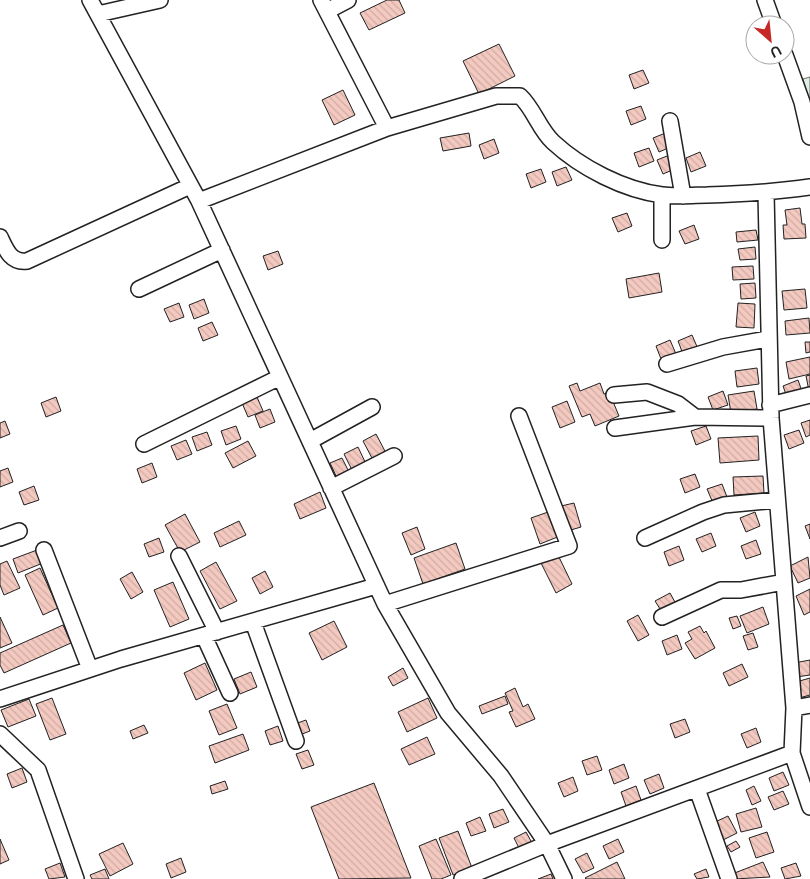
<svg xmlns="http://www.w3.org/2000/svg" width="810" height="879" font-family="Raleway,sans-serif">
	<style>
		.green { fill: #e0efe3; stroke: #6f6f6f }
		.building { fill: url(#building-back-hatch); stroke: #222 }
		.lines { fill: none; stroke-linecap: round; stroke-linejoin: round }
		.minor-casing { stroke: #222; stroke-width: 18 }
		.minor { stroke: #fff; stroke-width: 15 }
	</style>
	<defs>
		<pattern id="building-back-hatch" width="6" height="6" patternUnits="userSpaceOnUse" patternTransform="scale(1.25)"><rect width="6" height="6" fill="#f3c9c0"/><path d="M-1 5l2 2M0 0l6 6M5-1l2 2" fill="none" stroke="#d0aca5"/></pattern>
	</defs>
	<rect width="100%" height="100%" fill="#fff"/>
	<path class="green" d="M810,77V103L803,79Z"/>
	<path class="building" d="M387,0H399L405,13L369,30L360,13Z
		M499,44L515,76L479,94L463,61Z
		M643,70L649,83L634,89L629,75Z
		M343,90L355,115L334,125L322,100Z
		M641,106L646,119L631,125L626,111Z
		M668,132L673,146L659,152L653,138Z
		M469,133L471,146L443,151L440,138Z
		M494,139L499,153L484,159L479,145Z
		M649,148L654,161L639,167L634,153Z
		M700,152L706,166L691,172L686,158Z
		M672,154L677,168L663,174L657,160Z
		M566,167L572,180L557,186L552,172Z
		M541,169L546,182L531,188L526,174Z
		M800,208L802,224H805L806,238L784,239L783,225H787L785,210Z
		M627,213L632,226L618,232L612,218Z
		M694,225L699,239L685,244L679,231Z
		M756,230L758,240L737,242L736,232Z
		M755,247L756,259L740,260L738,249Z
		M278,251L283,264L268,270L263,256Z
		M753,266L754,279L733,280L732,267Z
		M659,273L662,292L629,298L626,279Z
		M755,283L756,298L741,299L740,284Z
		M805,289L807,308L784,310L782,291Z
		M204,299L209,313L194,319L189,305Z
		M179,303L184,317L170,322L164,309Z
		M738,303L755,304L754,328L736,327Z
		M809,318L810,333L786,335L785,321Z
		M212,322L218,335L203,341L198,328Z
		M692,335L698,349L683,354L678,341Z
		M670,340L676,354L661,359L656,346Z
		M805,342H810V352L806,353Z
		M810,357V374L789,379L786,362Z
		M757,368L759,384L737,387L735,371Z
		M810,375V391H809L806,376Z
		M798,380L803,394L788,400L783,386Z
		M577,383L580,391L600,383L604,394L609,392L619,416L595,426L590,414L582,417L569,386Z
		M723,391L728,405L713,410L708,397Z
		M754,391L757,409L731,413L728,395Z
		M56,397L61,411L46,417L41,403Z
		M257,397L263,411L248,417L242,403Z
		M567,401L575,422L560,428L552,407Z
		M270,409L275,422L260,428L255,415Z
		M810,420V435L806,437L801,423Z
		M5,421L10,434L0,438V423Z
		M236,426L241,439L226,445L221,431Z
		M706,426L711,439L696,445L691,431Z
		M799,430L804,443L789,449L784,435Z
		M207,432L212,445L197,451L192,437Z
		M376,434L386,453L373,460L363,441Z
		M758,436L759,460L720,463L718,438Z
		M186,440L192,454L177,460L171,446Z
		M248,441L256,456L233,468L225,453Z
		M358,447L367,466L353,472L344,454Z
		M342,458L349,472L337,478L330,463Z
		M152,463L157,477L142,483L137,469Z
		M8,468L13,482L0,487V471Z
		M695,474L700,487L685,493L680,479Z
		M763,476L764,493L734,495L733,477Z
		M722,484L727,497L713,503L707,489Z
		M34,486L39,500L24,505L19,492Z
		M320,492L326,508L300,519L294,504Z
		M574,503L581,527L564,532L557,507Z
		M551,511L560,536L540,544L531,518Z
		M755,512L760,526L746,532L740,518Z
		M185,514L200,542L180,552L165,525Z
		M239,521L246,535L220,547L214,533Z
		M810,524V539L805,526Z
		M417,527L425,549L411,555L402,533Z
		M711,533L716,546L702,552L696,539Z
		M159,538L164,552L149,557L144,544Z
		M756,540L761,554L746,559L741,546Z
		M456,543L465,569L423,584L414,558Z
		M679,546L684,560L669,566L664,552Z
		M37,550L43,563L18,573L13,559Z
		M558,555L572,584L556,593L541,563Z
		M808,557L810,578L798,583L790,566Z
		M7,561L20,588L4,595L0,585V564Z
		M216,562L237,601L220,609L200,571Z
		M40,568L58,608L43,615L25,575Z
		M265,571L273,587L260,594L252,578Z
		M132,572L143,592L131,599L120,579Z
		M173,582L189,619L170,627L154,590Z
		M810,589V612L804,615L796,596Z
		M670,593L676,604L662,612L655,601Z
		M763,607L769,624L747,633L740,616Z
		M638,615L649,635L638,641L627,621Z
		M737,616L741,626L733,629L729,618Z
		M0,617L12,643L0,648Z
		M334,621L347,647L322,660L309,633Z
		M63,625L71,643L4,673L0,665V653Z
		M700,626L704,633L706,631L715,648L695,659L685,643L692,639L688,632Z
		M753,633L758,647L748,650L743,636Z
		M677,635L682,649L667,655L662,641Z
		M810,660V675L796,677L794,663Z
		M205,663L217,690L196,700L184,673Z
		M742,664L748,677L729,686L723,673Z
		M403,668L408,678L393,686L388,677Z
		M251,672L257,687L240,694L234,679Z
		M810,678V695L799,698L796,682Z
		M515,688L523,707L528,704L535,719L516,727L509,712L513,711L505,693Z
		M505,696L508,704L482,714L479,706Z
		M52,698L66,734L50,740L36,704Z
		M428,698L437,718L407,732L398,712Z
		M29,699L36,716L8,727L1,710Z
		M227,704L237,728L219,735L209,711Z
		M685,719L690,732L675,738L670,724Z
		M306,720L310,731L297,736L292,725Z
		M144,725L148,733L133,739L130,731Z
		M278,726L283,741L270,745L265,731Z
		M756,728L761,742L747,748L741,734Z
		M243,734L249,750L215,763L209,746Z
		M427,737L435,754L409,765L401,749Z
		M308,750L314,765L302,769L296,754Z
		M597,756L602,770L587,775L582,761Z
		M624,764L629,778L614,784L609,770Z
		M22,768L27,782L12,788L7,774Z
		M783,772L789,785L774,791L769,778Z
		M659,774L664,788L650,794L644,780Z
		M573,777L578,791L564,797L558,783Z
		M225,781L228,789L212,794L210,786Z
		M374,783L411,878L339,879L311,807Z
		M636,786L641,800L626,806L621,792Z
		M754,786L761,801L752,805L746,790Z
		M783,791L789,804L774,810L768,797Z
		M756,808L762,827L741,832L736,814Z
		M503,809L509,822L494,828L489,814Z
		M728,816L737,833L721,841L713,823Z
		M480,817L486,831L471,836L466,823Z
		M458,831L472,868L453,875L439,838Z
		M526,832L532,843L520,850L514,838Z
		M767,832L774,852L756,858L749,838Z
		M0,839L9,860L0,864Z
		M436,839L451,875L441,879H432L419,846Z
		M618,839L624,852L609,859L603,846Z
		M736,841L740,847L731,852L727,846Z
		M123,843L133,864L110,876L99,854Z
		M587,853L594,868L583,873L575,859Z
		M181,858L186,872L171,878L166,864Z
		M617,862L625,879H586L585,878Z
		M763,862L770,877L734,879L732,874Z
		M60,863L65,877L49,879L45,869Z
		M796,863L801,876L785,879L781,868Z
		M105,869L109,879H92L90,875Z
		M706,869L709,877L697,879L694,874Z
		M551,874L553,879H538Z"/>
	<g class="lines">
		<defs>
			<path id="minor" d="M90,0L199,201L385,604L448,713L501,776L547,844L564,879
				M321,0L387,128L496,96H520C534,109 539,129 553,142C581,168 624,190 662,195C677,197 692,195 707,195C742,194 776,192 810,187
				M765,0L774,25
				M327,11L348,0
				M98,14L160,0
				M785,55L802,102L810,137
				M670,121L683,196
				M766,193L771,418L794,708L792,753L810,807
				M662,195V240
				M199,201L387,128
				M0,237C6,250 11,263 27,261L190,186
				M139,289L222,250
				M667,364L723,347L768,339
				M614,395L647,392L678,404L695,417L771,418
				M770,405L810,395
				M615,428L695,417
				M310,441L372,407
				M144,444L280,377
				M331,488L394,456
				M0,538L19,531
				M645,538L703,512L724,505L777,500
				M44,550L90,669
				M179,556L217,632
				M385,604L569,546L519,416
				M662,617L721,590H741L784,582
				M253,622L296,741
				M204,636L230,693
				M0,699L121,659L376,586
				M794,708L810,705
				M0,734L38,770L76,879
				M697,789L729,879
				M462,879L547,844L792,753"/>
		</defs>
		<use href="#minor" class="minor-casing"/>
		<use href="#minor" class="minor"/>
	</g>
	<g transform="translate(770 40) rotate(153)"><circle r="24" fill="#ffffff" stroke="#a7a7a7"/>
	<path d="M0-4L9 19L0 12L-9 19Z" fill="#c62828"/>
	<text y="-8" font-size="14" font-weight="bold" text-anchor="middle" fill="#222222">U</text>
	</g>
</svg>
